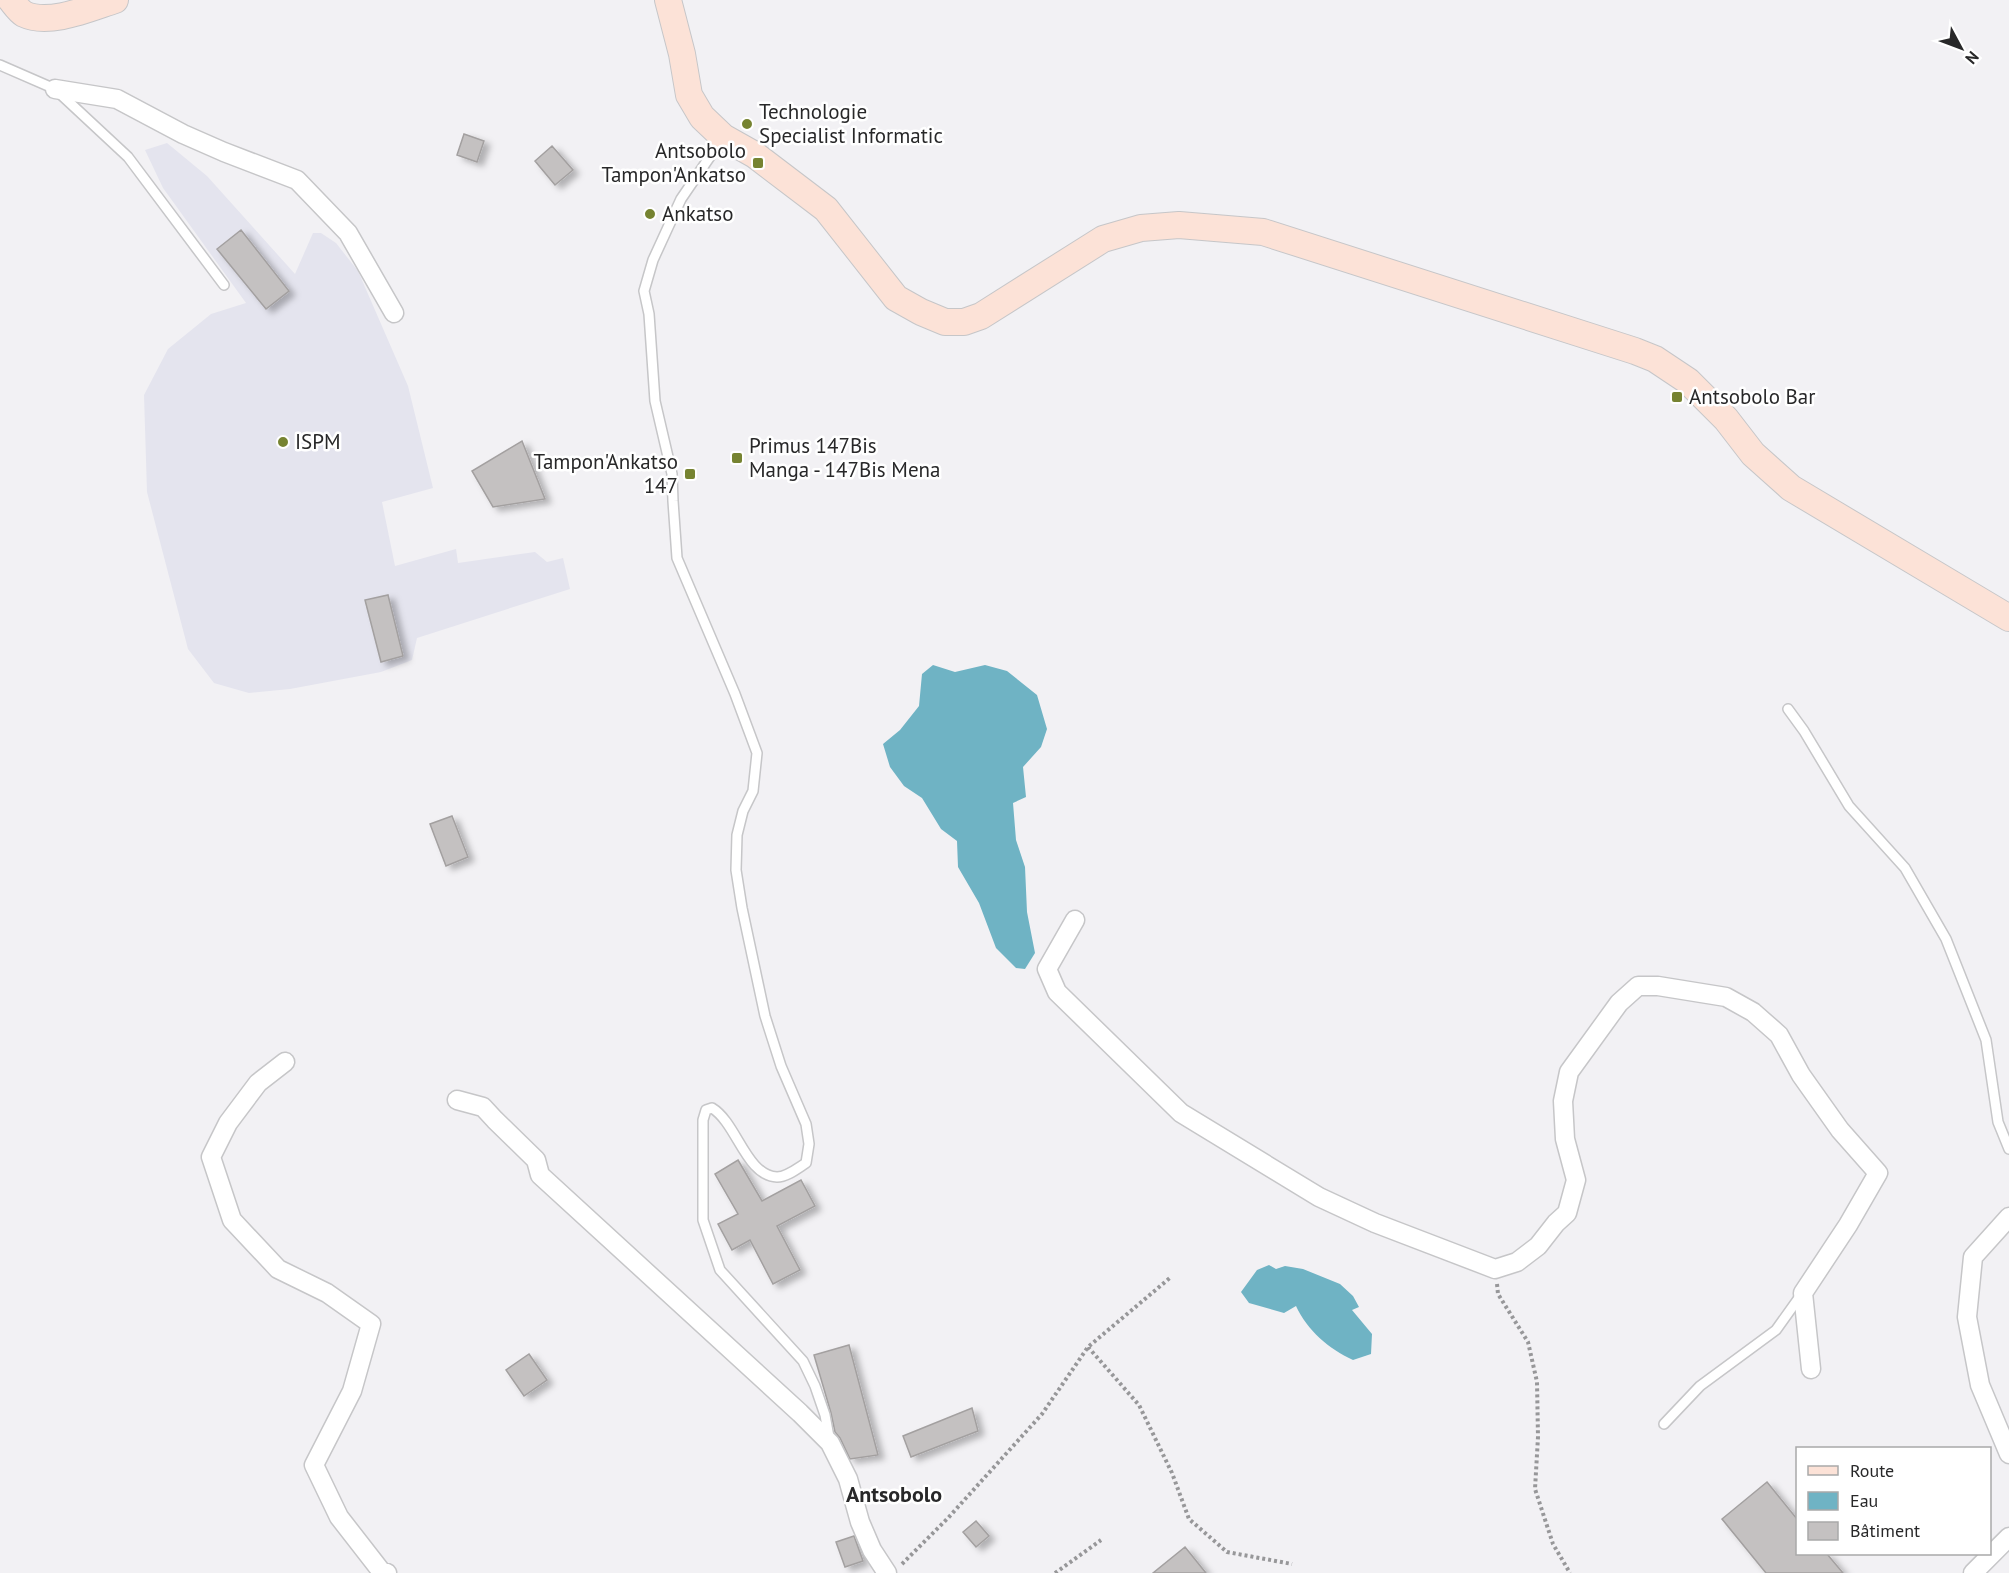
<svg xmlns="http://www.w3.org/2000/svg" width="2009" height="1573" font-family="'PT Sans',sans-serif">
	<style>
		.built { fill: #e4e4ee }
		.water { fill: #6fb3c4 }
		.building { fill: #c4c1c1; stroke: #a3a0a0; stroke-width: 1.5; filter: url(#shadow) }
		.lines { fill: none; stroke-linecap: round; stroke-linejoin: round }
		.lane-casing { stroke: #c6c6c8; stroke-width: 12 }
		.street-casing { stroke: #c6c6c8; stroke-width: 21 }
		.secondary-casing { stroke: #c6c6c8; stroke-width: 28 }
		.path { stroke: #979799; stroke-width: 4; stroke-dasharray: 3 3; stroke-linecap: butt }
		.lane { stroke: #fff; stroke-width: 9 }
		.street { stroke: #fff; stroke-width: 18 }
		.secondary { stroke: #fce2d7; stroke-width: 26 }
		.poi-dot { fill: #768331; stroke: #fff; stroke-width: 2 }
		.labels { text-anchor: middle; stroke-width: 5; stroke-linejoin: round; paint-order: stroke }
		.poi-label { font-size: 21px; fill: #282829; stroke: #fff; text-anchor: start }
		.neighbourhood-label { font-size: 22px; font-weight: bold; fill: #282829; stroke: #fff }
	</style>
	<defs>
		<filter id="shadow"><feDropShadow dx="6" dy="4" stdDeviation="3" flood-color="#0004"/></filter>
	</defs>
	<rect width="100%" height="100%" fill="#f2f1f4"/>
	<path class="built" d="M167,143L207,176L295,274L313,233H321L336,243L358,271L408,386L433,488L382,502L395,566L456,549L458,563L535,552L547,562L563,558L570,589L417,638L412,660L381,672L290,689L249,693L214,683L188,649L147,492L144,395L168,349L211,314L246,303L163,188L145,150Z"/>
	<path class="water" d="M933,665L955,672L985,665L1007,671L1037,695L1047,729L1041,747L1023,767L1026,797L1013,803L1016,840L1025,867L1027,912L1035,953L1025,969L1016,968L996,948L979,903L958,867L957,841L941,829L922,798L904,786L890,767L883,744L900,730L919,706L922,674Z
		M1269,1265L1276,1269L1285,1266L1303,1269L1340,1284L1353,1296L1359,1307L1352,1310L1372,1334L1371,1354L1353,1360C1329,1349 1307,1330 1296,1306L1284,1313L1249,1303L1241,1292L1257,1270Z"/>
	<path class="building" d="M464,134L484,141L477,162L457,155Z
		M552,146L573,170L555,185L535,161Z
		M241,230L289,291L266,309L217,249Z
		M522,441L545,499L493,507L472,471Z
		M388,595L403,656L381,662L365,600Z
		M452,816L468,857L446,866L430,824Z
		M738,1160L762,1201L801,1180L815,1206L777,1226L800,1270L773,1284L750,1240L732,1250L718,1224L738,1214L715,1174Z
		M849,1345L878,1455L850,1459L840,1438L835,1432L831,1413L814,1355Z
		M529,1354L547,1380L524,1396L506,1370Z
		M972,1408L978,1431L911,1457L903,1436Z
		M1767,1482L1797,1519V1554H1827L1843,1573H1766L1722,1519Z
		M976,1521L989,1536L976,1547L963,1532Z
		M854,1536L863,1561L845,1567L836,1542Z
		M1185,1547L1206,1573H1153Z"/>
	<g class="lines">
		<defs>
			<path id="lane" d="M0,65L55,89L128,157L224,285
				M722,139L681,199L653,260L644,291L649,314L655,401L672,474L673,501L677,558L735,694L757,753L753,791L743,811L737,835L736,870L742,908L765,1016L781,1066L806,1124L809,1144L806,1163C798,1168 787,1177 777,1177C746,1176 737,1123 712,1108L706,1110L703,1120V1220L720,1270L803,1361L815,1386L825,1415L829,1437
				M1788,709L1804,731L1849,806L1905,868L1946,939L1986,1040L1998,1122L2009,1149
				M1664,1424L1700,1386L1776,1330L1801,1295"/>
			<path id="street" d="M55,89L117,99L183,134L224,152L297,180L348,233L394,313
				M1075,920L1047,969L1057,992L1181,1113L1319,1197L1375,1223L1495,1269L1517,1262L1538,1246L1556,1223L1567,1213L1576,1180L1565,1139L1563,1101L1569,1072L1619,1003L1638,986H1658L1726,997L1753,1012L1779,1035L1801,1075L1840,1130L1878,1173L1848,1225L1803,1293L1811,1369
				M285,1062L258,1083L228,1123L211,1157L232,1220L278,1269L327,1293L371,1324L352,1391L314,1465L339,1517L381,1571L387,1573
				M457,1100L483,1107L495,1120L536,1160L540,1175L800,1413L830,1443L848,1479L860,1522L872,1550L887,1573
				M2009,1217L1973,1257L1967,1317L1980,1385L2009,1454
				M1973,1573L2009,1537"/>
			<path id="secondary" d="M11,0C15,5 19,11 24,14C49,26 90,8 115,0
				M668,0L682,54L689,95L702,117L723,137L755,155L826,209L896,298L921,312L945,322H964L981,316L1103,239L1141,228L1179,225L1263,232L1635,351L1655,359L1688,381L1726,419L1753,454L1791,488L2009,618"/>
		</defs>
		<use href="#lane" class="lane-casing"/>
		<use href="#street" class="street-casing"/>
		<use href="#secondary" class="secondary-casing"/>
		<path class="path" d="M1497,1284L1498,1294L1528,1342L1537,1382L1538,1437L1535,1489L1553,1544L1570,1573
			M1088,1347L1139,1405L1172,1473L1189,1519L1227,1552L1292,1564
			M902,1564L948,1518L1042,1414L1088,1347L1171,1277
			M1055,1573L1101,1540"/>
		<use href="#lane" class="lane"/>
		<use href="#street" class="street"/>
		<use href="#secondary" class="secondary"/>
	</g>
	<g class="poi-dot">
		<circle cx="747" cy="124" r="6"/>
		<rect x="752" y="157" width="12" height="12" rx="3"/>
		<circle cx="650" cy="214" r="6"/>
		<rect x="1671" y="391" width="12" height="12" rx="3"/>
		<circle cx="283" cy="442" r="6"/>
		<rect x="731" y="452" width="12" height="12" rx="3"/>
		<rect x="684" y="468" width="12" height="12" rx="3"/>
	</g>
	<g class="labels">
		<g class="poi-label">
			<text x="759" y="119">Technologie<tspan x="759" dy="24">Specialist Informatic</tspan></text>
			<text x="746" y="158" text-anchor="end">Antsobolo<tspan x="746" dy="24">Tampon'Ankatso</tspan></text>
			<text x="662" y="221">Ankatso</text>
			<text x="1689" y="404">Antsobolo Bar</text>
			<text x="295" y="449">ISPM</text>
			<text x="749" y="453">Primus 147Bis<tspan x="749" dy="24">Manga - 147Bis Mena</tspan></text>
			<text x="678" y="469" text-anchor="end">Tampon'Ankatso<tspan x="678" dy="24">147</tspan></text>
		</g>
		<g class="neighbourhood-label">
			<text x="894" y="1502">Antsobolo</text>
		</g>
	</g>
	<rect x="1796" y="1447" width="195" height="108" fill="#ffffff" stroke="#a9a9a9" stroke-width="1.5"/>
	<rect x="1808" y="1466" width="30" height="9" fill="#fce2d7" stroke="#a9a9a9" stroke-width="1.5"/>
	<text x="1850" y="1477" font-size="18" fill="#282829">Route</text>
	<rect x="1808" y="1492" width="30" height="18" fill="#6fb3c4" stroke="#a9a9a9" stroke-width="1.5"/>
	<text x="1850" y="1507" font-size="18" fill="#282829">Eau</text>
	<rect x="1808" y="1522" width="30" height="18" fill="#c4c1c1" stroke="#a9a9a9" stroke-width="1.5"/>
	<text x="1850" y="1537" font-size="18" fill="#282829">Bâtiment</text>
	<g transform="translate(1961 48) rotate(131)" stroke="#ffffff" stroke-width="4.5" paint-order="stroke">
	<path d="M0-4.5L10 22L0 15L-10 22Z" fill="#282829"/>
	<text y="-9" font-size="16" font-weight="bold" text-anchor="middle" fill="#282829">N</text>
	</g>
</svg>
